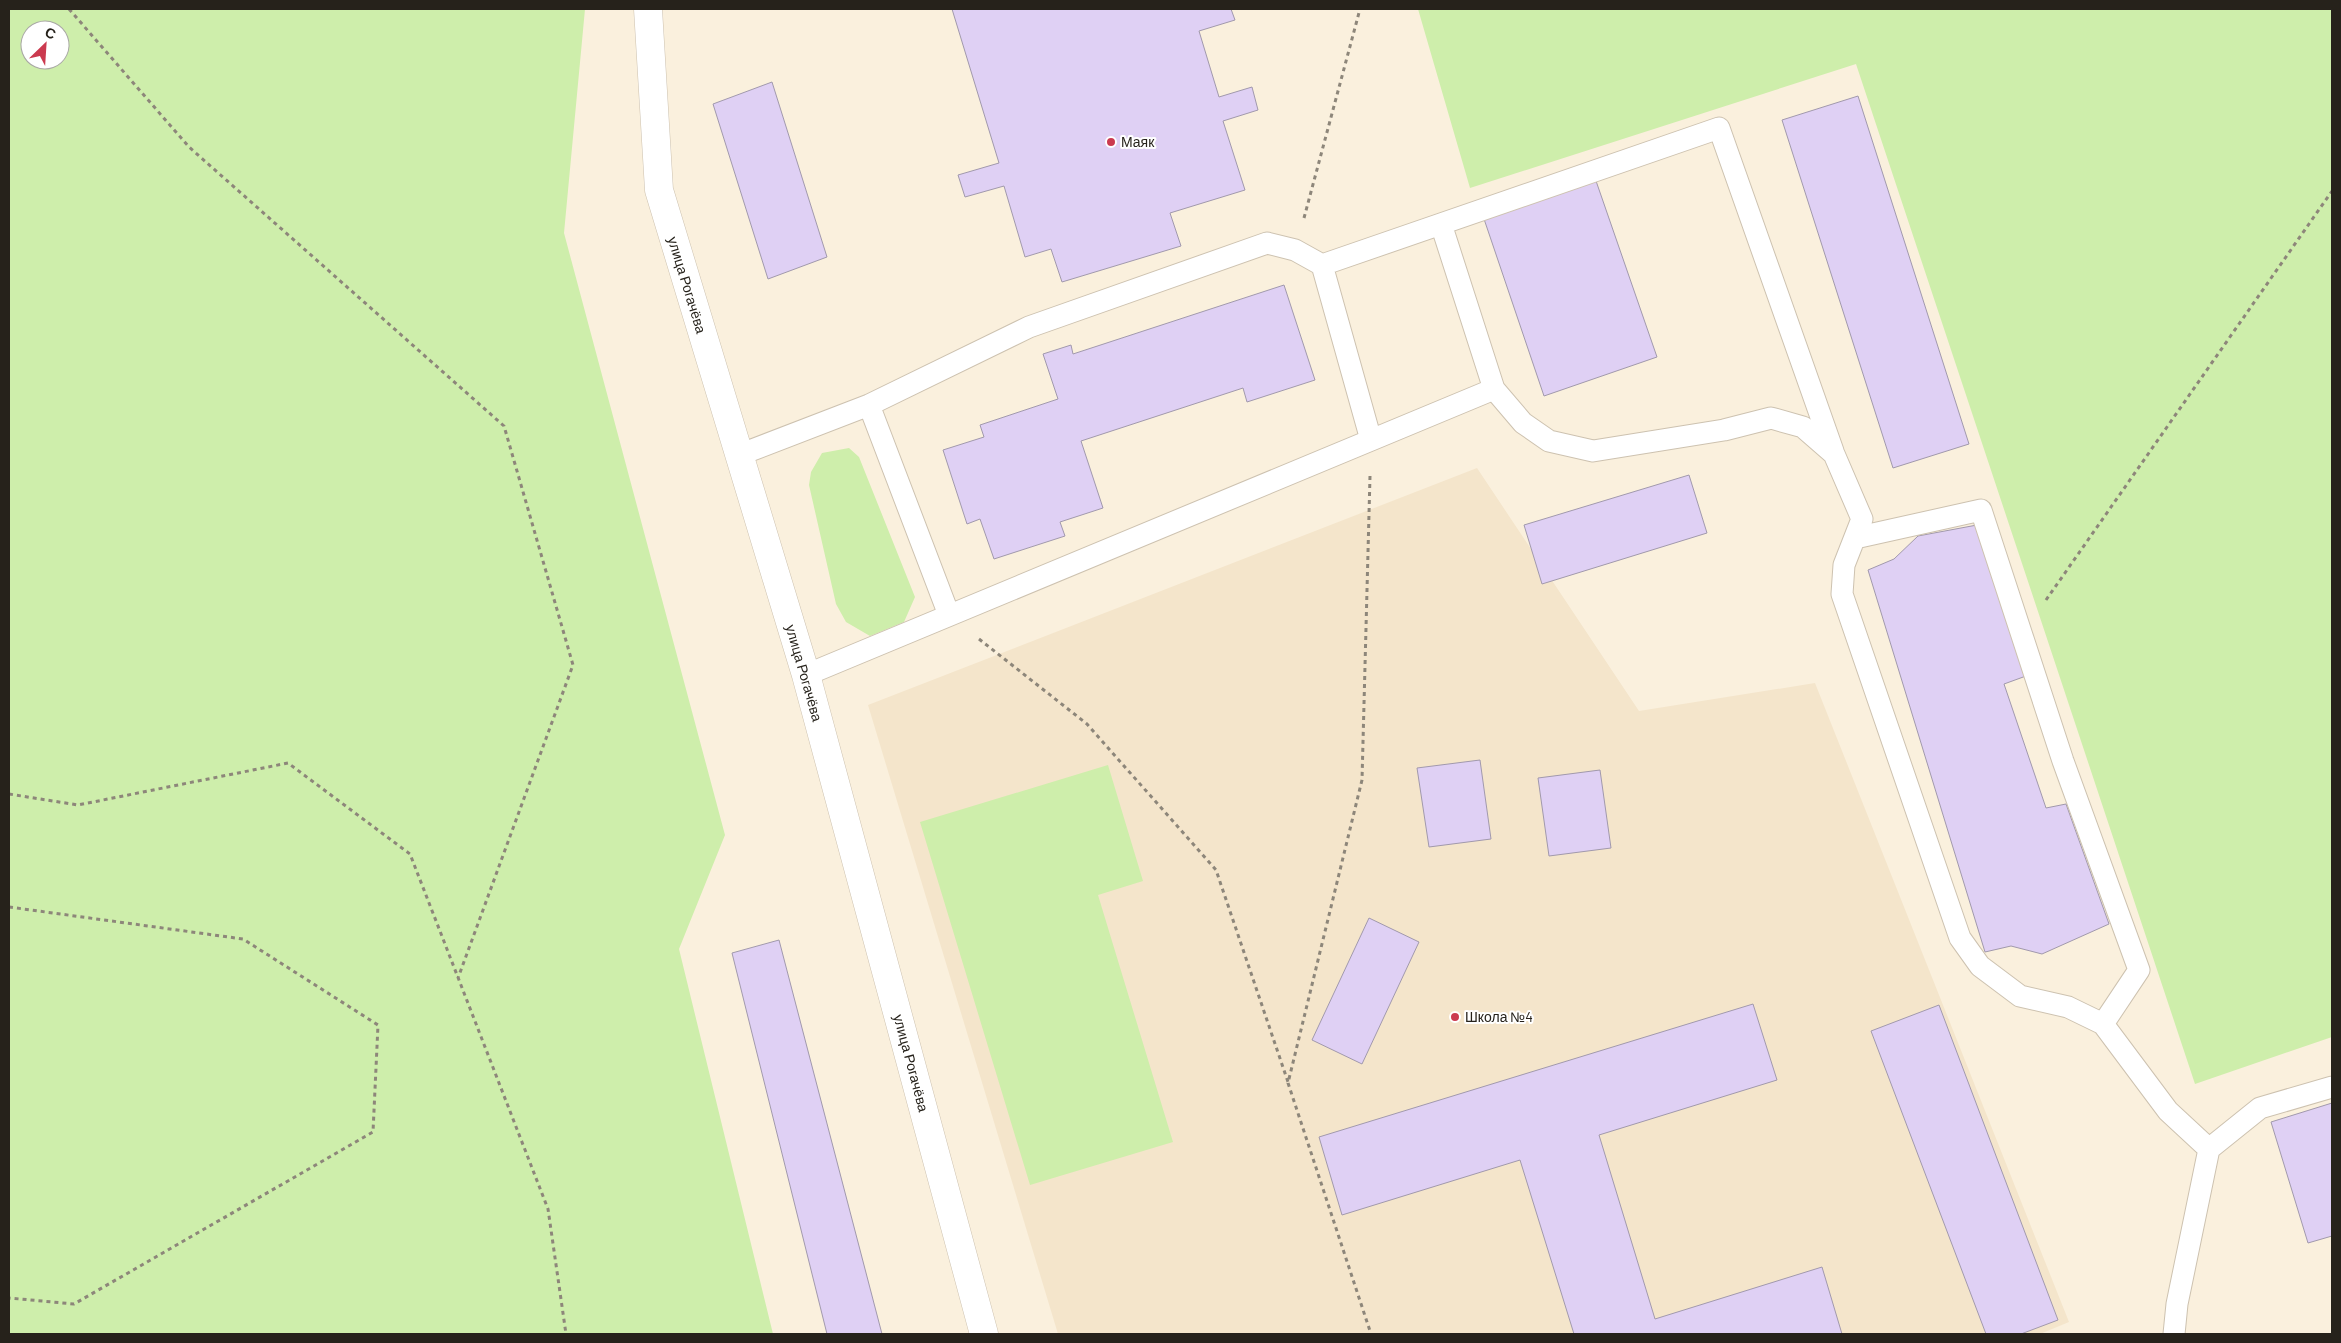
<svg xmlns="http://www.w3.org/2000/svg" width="2341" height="1343" font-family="Barlow,sans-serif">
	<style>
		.built { fill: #f4e5cb }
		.green { fill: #ceeeab; fill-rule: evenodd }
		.building { fill: #dfd0f4; stroke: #a199ac }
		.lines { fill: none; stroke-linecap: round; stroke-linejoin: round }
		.service-casing { stroke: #cdc2b0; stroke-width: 23 }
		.minor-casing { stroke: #cdc2b0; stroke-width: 29 }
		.path { stroke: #8d867a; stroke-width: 3; stroke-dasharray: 4 4; stroke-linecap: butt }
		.service { stroke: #fff; stroke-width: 21 }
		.minor { stroke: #fff; stroke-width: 28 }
		.poi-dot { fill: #cb3a4f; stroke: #fff; stroke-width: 2 }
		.labels { text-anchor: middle; stroke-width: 4; stroke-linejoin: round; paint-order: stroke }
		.poi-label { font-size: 14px; fill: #26221b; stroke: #fff; text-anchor: start }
		.street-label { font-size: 14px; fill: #26221b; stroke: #fff }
	</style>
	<rect width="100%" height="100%" fill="#faf0dd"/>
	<path class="built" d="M1477,468L1639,711L1815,683L2069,1322L2040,1334H1058L868,705Z"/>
	<path class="green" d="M9,9H585L564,233L725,835L679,949L773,1334H9ZM30,30H60V60H30Z
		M1418,9H2332V1037L2195,1084L1856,64L1470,188Z
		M849,448L859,457L915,597L904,622L870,636L846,622L836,604L809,485L811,472L822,453Z
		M1108,765L1143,881L1098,895L1173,1142L1030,1185L920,822Z"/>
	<path class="building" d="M952,9H1231L1235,20L1199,31L1219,97L1252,87L1258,110L1223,121L1245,190L1170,213L1181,246L1062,282L1051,249L1025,257L1004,186L965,197L958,175L999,163Z
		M772,82L827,257L768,279L713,104Z
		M1858,96L1969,444L1893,468L1782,120Z
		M1595,178L1657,357L1544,396L1483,216Z
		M1284,285L1315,380L1247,402L1243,388L1081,441L1103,508L1060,522L1065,536L994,559L980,519L967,524L943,450L984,437L980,425L1058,399L1043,354L1071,345L1073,354Z
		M1689,475L1707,533L1542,584L1524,525Z
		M1977,525L2026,676L2004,684L2046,808L2066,804L2109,924L2042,954L2011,946L1985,952L1868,570L1894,559L1918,536Z
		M1480,760L1491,839L1429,847L1417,768Z
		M1600,770L1611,848L1549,856L1538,778Z
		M1369,918L1419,942L1362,1064L1312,1040Z
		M779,940L882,1334H827L732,953Z
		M1753,1004L1777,1080L1599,1135L1655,1319L1822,1267L1842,1334H1574L1520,1160L1342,1215L1319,1137Z
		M1939,1005L2058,1320L2021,1334H1986L1871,1031Z
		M2332,1103V1236L2308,1243L2271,1122Z"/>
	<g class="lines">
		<defs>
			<path id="service" d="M1441,224L1494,389
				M1322,265L1371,440
				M869,405L949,615
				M739,455L869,405L1029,327L1267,243L1295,250L1322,265L1719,128L1833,451
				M1855,538L1981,510L2063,761L2139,970L2103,1024
				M806,675L1494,389L1523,423L1549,441L1593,451L1724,430L1771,418L1803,427L1834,454L1862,519L1844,565L1842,594L1960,938L1980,966L2020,996L2068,1007L2103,1024L2168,1111L2209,1149L2177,1304L2174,1334
				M2209,1149L2260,1108L2332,1087"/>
			<path id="minor" d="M648,9L659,190L806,675L984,1334"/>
		</defs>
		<use href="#service" class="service-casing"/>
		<use href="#minor" class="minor-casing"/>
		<path class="path" d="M69,9L189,147L504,426L573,665L458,978
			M1304,218L1360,9
			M1370,476L1362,780L1288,1083L1371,1334
			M2046,600L2332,191
			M979,639L1087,724L1216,870L1288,1082
			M9,794L78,805L288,763L410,854L548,1209L566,1334
			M9,907L243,939L378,1025L373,1132L74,1304L9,1298"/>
		<use href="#service" class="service"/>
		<use href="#minor" class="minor"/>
	</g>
	<g class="poi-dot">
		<circle cx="1111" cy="142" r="5"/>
		<circle cx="1455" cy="1017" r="5"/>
	</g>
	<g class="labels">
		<g class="poi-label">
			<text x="1121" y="147">Маяк</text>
			<text x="1465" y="1022">Школа №4</text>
		</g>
		<g class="street-label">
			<text transform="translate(687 285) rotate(73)" y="5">улица Рогачёва</text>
			<text transform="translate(804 673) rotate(74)" y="5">улица Рогачёва</text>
			<text transform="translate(911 1063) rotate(75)" y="5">улица Рогачёва</text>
		</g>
	</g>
	<rect width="2341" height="1343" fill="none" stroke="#26221b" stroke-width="20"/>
	<g transform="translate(45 45) rotate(25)"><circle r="24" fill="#ffffff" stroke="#a8a7a4"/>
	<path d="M0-4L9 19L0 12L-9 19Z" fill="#cb3a4f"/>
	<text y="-8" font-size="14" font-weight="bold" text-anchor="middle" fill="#26221b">С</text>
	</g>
</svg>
